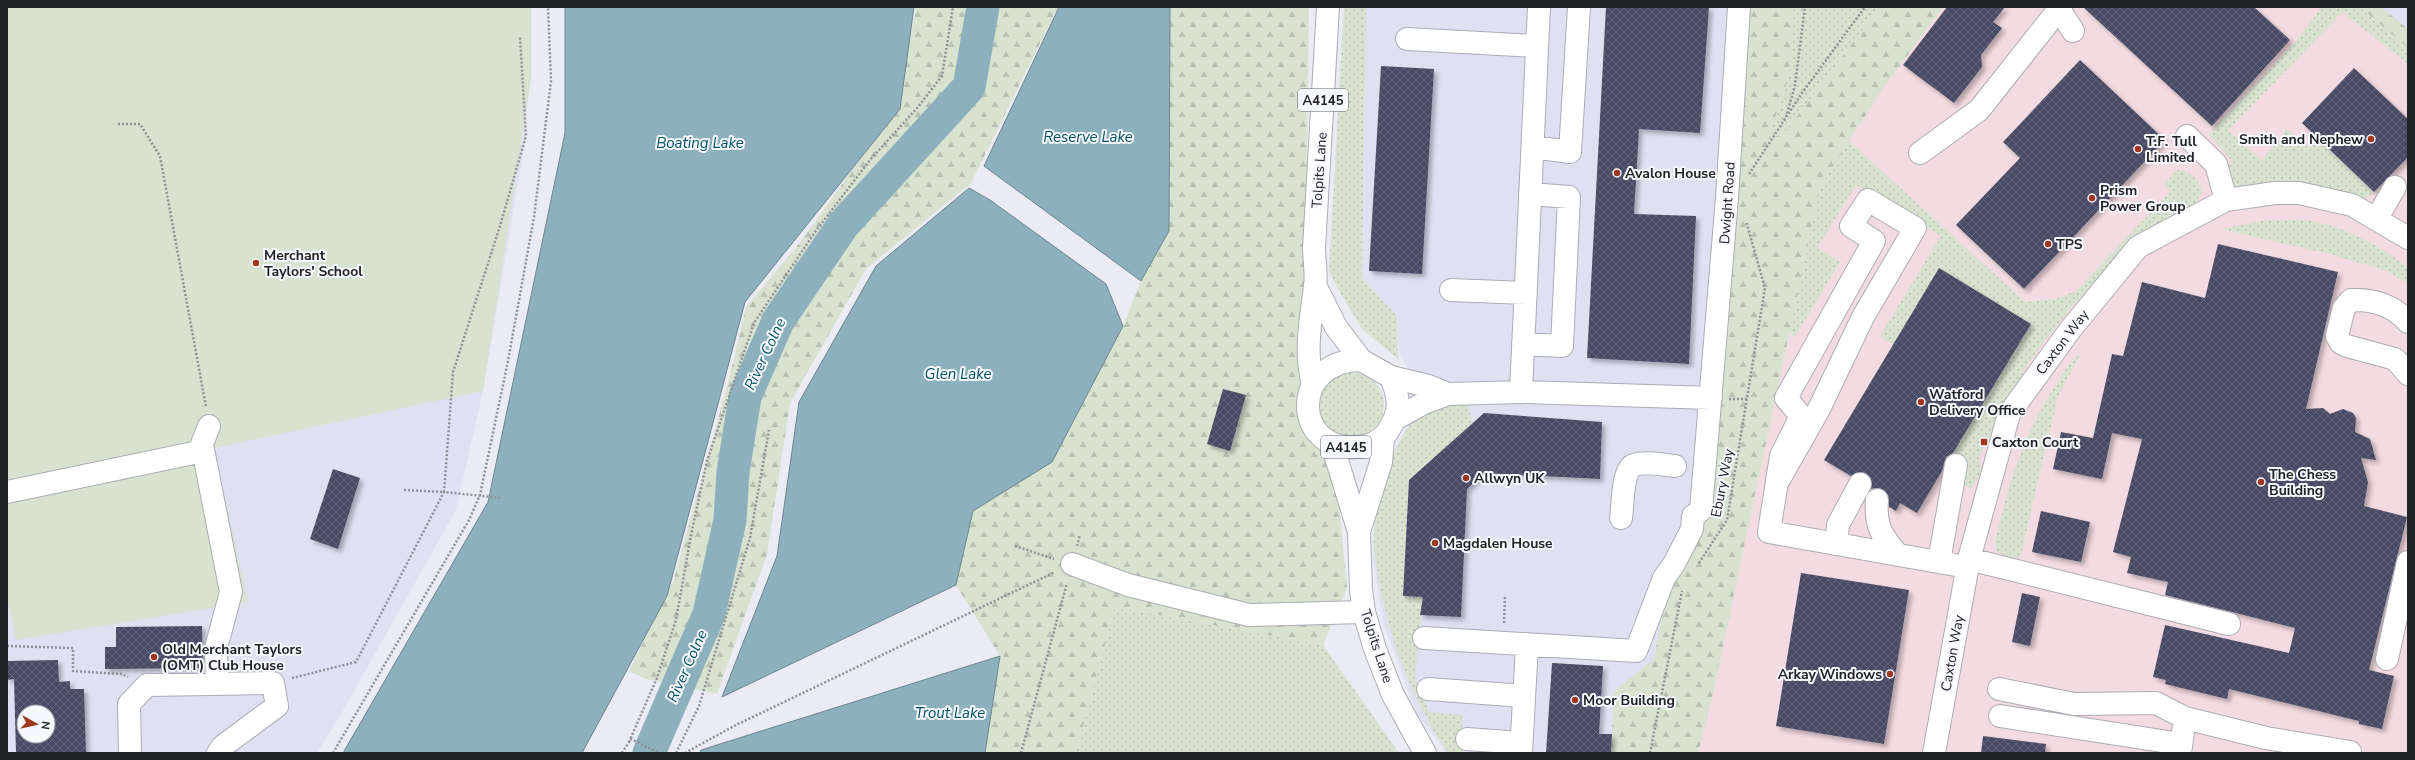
<svg xmlns="http://www.w3.org/2000/svg" width="2415" height="760" font-family="'Nunito Sans',sans-serif">
	<style>
		.built { fill: #dfe1f2; fill-rule: evenodd }
		.industrial { fill: #f4dae1 }
		.grass { fill: url(#grass-dots) }
		.forest { fill: url(#forest-firs) }
		.park { fill: #d7e2cf }
		.water { fill: #8cb0bd; stroke: #6c858f }
		.lines { fill: none; stroke-linecap: round; stroke-linejoin: round }
		.river { stroke: #8cb0bd; stroke-width: 33 }
		.building { fill: url(#building-cross-hatch); fill-rule: evenodd; filter: url(#shadow) }
		.minor-casing { stroke: #abacb5; stroke-width: 24 }
		.major-casing { stroke: #abacb5; stroke-width: 24 }
		.path { stroke: #8f9096; stroke-width: 2.5; stroke-dasharray: 2 2; stroke-linecap: butt }
		.minor { stroke: #fff; stroke-width: 22 }
		.major { stroke: #fff; stroke-width: 22 }
		.poi-dot { fill: #9f361e; stroke: #f7f8fe; stroke-width: 1.5 }
		.labels { text-anchor: middle; stroke-width: 4; stroke-linejoin: round; paint-order: stroke }
		.shield { fill: #f7f8fe; stroke: #616266; stroke-width: 1 }
		.shield-label { font-size: 13px; font-weight: bold; fill: #212225 }
		.poi-label { font-size: 14px; font-weight: bold; fill: #212225; stroke: #f7f8fe; text-anchor: start }
		.street-label { font-size: 14px; fill: #212225; stroke: #f7f8fe }
		.water-label { font-size: 15px; font-style: italic; fill: #005063; stroke: #f7f8fe }
	</style>
	<defs>
		<pattern id="grass-dots" width="8" height="8" patternUnits="userSpaceOnUse"><rect width="8" height="8" fill="#d7e2cf"/><path d="M2 2h.1M6 6h.1" fill="none" stroke="#b8c2b2" stroke-width="1.8" stroke-linecap="round"/></pattern>
		<pattern id="forest-firs" width="22" height="20" patternUnits="userSpaceOnUse"><rect width="22" height="20" fill="#d7e2cf"/><path d="M5 1l3.5 6h-7zM16 11l3.5 6h-7z" fill="#b8c2b2"/></pattern>
		<pattern id="building-cross-hatch" width="8" height="8" patternUnits="userSpaceOnUse"><rect width="8" height="8" fill="#4a4c66"/><path d="M0 0l8 8M0 8l8-8" fill="none" stroke="#616378"/></pattern>
		<filter id="shadow"><feDropShadow dx="3.5" dy="3.5" stdDeviation="2" flood-color="#0004"/></filter>
	</defs>
	<rect width="100%" height="100%" fill="#eaebf4"/>
	<path class="built" d="M7,7H531V78L527,108L526,136L483,391L456,510L341,714L317,753H7ZM24,712H48V736H24Z
		M1366,7H1749L1718,400L1665,598L1654,659L1611,753H1447L1416,712L1383,622L1373,559L1378,505L1390,460L1409,424L1418,389L1399,350L1397,316L1362,278Z
		M2360,7H2408V48Z"/>
	<path class="industrial" d="M1943,7H2360L2408,48V753H1698L1713,694L1820,187L1879,94Z"/>
	<path class="grass" d="M1344,7H1366L1362,278L1397,316L1398,359L1362,329L1338,289L1329,271Z
		M1793,7H1880L1785,132L1766,142L1789,77Z
		M2322,7H2360L2408,48V77L2406,62L2342,12L2228,131L2262,160L2287,129L2306,146L2315,136L2374,192L2360,202L2237,190L2223,170L2233,162L2209,134L2294,43Z
		M1849,141L2025,302L2056,299L2076,291L2170,192L2165,184L2177,170C2192,171 2198,179 2202,193L2193,206L2111,265L2072,306L2028,363L1979,457L1981,472L1971,489L1943,470L2031,324L1893,345L1880,336L1941,236L1856,185L1817,248L1840,262L1795,337L1789,332L1820,187Z
		M2268,220C2282,221 2297,219 2311,221C2345,227 2382,246 2408,268V284L2387,271L2334,255L2221,229Z
		M2081,353L2058,396L2020,558L2005,556L1996,550L1995,542C2008,484 2025,431 2058,381C2065,371 2070,360 2081,353Z
		M1320 405a32 32 0 1 1 64 0a32 32 0 1 1-64 0Z
		M1468,399L1472,425L1409,480L1403,595L1423,597L1415,677L1429,712L1462,715L1463,753H1448C1406,691 1384,624 1374,550C1371,526 1385,469 1397,447C1403,436 1410,420 1421,413C1431,406 1456,402 1468,399Z
		M1115,607L1323,645L1399,753H1076Z"/>
	<path class="forest" d="M916,7H1058L971,183L866,269L790,403L767,554L717,694L646,679L629,671L673,582L728,383L746,307L798,245L868,149L907,58Z
		M1170,7H1309L1304,368L1297,401L1304,427L1327,453L1338,493L1347,588L1323,645L1115,607L1076,753H985L1000,656L956,585L973,511L1052,462L1123,326L1141,281L1169,231Z
		M1749,7H1793L1789,77L1767,141L1785,132L1880,7H1943L1879,94L1820,187L1713,694L1698,753H1611L1614,691L1654,659L1665,598L1701,532Z
		M2360,7H2381L2408,29V48Z"/>
	<path class="park" d="M7,7H531V78L483,391L214,448L248,602L16,640L7,596Z"/>
	<path class="water" d="M565,7H914L900,109L745,302L667,596L582,753H343L488,502L565,133Z
		M1059,7H1170L1169,231L1141,281L984,166Z
		M969,188L990,200L1106,284L1123,326L1052,462L973,511L956,585L722,697L777,556L799,402L876,266Z
		M1000,656L985,753H700L701,750Z"/>
	<g class="lines">
		<path class="river" d="M649,753L709,614L730,520L733,472L745,397L778,321L843,225L969,87L983,7"/>
	</g>
	<path class="building" d="M1606,7H1709L1700,133L1639,129L1634,214L1696,216L1689,364L1587,358Z
		M1947,7H2005L1993,22L2002,28L1981,55L1982,67L1954,103L1903,65Z
		M2083,7H2254L2290,40L2212,126Z
		M2080,60L2165,140L2024,289L1956,225L2020,158L2003,142Z
		M1381,66L1434,69L1422,274L1369,271Z
		M2354,68L2408,119V157L2374,192L2302,123Z
		M2218,244L2338,272L2306,409L2323,408L2330,414L2343,409L2353,413L2356,418L2355,432L2370,439L2376,460L2361,458L2368,482L2364,506L2407,517L2369,670L2394,676L2382,729L2359,724V721L2229,689L2227,699L2165,684L2166,680L2153,677L2165,625L2289,653L2295,628L2165,595L2168,582L2127,573L2131,557L2113,552L2142,439L2112,433L2102,479L2053,469L2061,432L2093,438L2112,354L2123,356L2142,282L2205,298Z
		M1939,268L2031,324L1953,453L1946,457L1942,471L1917,513L1900,503L1896,511L1889,507L1888,495L1884,490L1878,488L1871,489V478L1866,473L1859,472L1851,476L1824,460Z
		M1223,389L1246,395L1230,451L1207,444Z
		M1484,413L1602,422L1600,479L1484,473L1467,489L1461,617L1420,615L1423,597L1403,596L1409,480Z
		M333,469L360,478L338,549L310,539Z
		M2041,511L2090,522L2081,562L2032,552Z
		M1801,573L1909,590L1884,744L1776,726Z
		M2022,593L2040,597L2030,646L2012,642Z
		M202,626L203,668L105,669V647H116V627Z
		M58,660L59,682L70,681V689H84L86,753H16L14,679L7,680V661ZM24,712H48V736H24Z
		M1552,663L1603,666L1599,734H1612L1611,753H1546Z
		M1983,736L2046,744L2045,753H1981Z"/>
	<g class="lines">
		<defs>
			<path id="minor" d="M2061,7L2059,9L2073,31
				M1407,39L1537,46
				M2187,136L2216,164L2226,200
				M1533,147L1570,152L1579,7
				M1920,153L1979,110L2059,9
				M2377,218L2395,187
				M1451,290L1526,293
				M2408,322C2393,305 2374,299 2351,300L2344,308L2337,336L2341,343L2347,346L2395,359L2408,374
				M1523,344L1562,346L1569,197L1530,194
				M1391,377L1428,386L1448,394
				M1521,392L1539,7
				M1397,418L1424,403L1448,394L1521,392L1711,398
				M209,426L202,444L231,592L216,648L217,684
				M1777,483L1819,409L1863,317L1915,228L1868,200L1851,226L1874,241L1786,398L1801,416L1781,456L1769,532L1967,567
				M7,492L203,451
				M1877,500C1875,526 1881,535 1898,555
				M1621,518C1623,506 1622,469 1634,465C1645,461 1663,465 1675,466
				M1836,544L1838,525L1860,484
				M1969,559L2229,624
				M1939,562L1956,465
				M1072,564L1128,585L1249,615L1364,612
				M1424,638L1636,651L1664,578L1674,564L1692,529L1693,516L1701,510L1727,198L1739,7
				M2387,659L2408,562
				M1428,689L1524,696
				M1999,689L2074,704L2156,703L2185,718L2180,753
				M2000,716L2181,744
				M2185,718L2266,738L2350,752
				M1467,739L1521,743
				M130,753L129,704L147,685L273,683L277,706L223,746L218,753
				M1521,753L1527,645
				M1934,753L1969,559L2009,414L2070,330L2138,247L2226,200L2275,193H2299L2352,205L2408,238"/>
			<path id="major" d="M1315,285L1336,327L1361,360L1391,377C1400,399 1401,411 1388,431C1381,442 1370,446 1357,447C1293,452 1289,361 1361,360
				M1313,385C1304,349 1311,321 1315,286C1317,274 1314,260 1314,248L1328,7
				M1332,444L1359,532L1361,590L1364,612L1375,649L1393,695L1425,753
				M1359,532L1381,462L1383,439"/>
		</defs>
		<use href="#minor" class="minor-casing"/>
		<use href="#major" class="major-casing"/>
		<path class="path" d="M1786,117L1795,85L1805,7
			M118,124H140L160,156L206,407
			M1749,174L1802,93L1865,7
			M1729,399H1747
			M404,490L444,492L453,372L500,226L526,136L520,37
			M1015,546L1054,559
			M1077,546L1080,535
			M1699,563L1727,520L1765,288L1746,221
			M1504,623L1505,596
			M7,646L73,648V671L122,674L128,677
			M292,678L356,662L444,492L502,498
			M629,742L657,678L676,620L691,535L707,461L754,323L815,232L870,160L918,107L942,76L953,7
			M333,753L469,520L480,495L508,361L534,217L551,81L548,7
			M622,753L631,739L659,753
			M676,753L699,706L750,538L769,430
			M685,753L734,726L1055,572
			M1021,753L1067,583
			M1650,753L1682,591"/>
		<use href="#minor" class="minor"/>
		<use href="#major" class="major"/>
	</g>
	<g class="poi-dot">
		<circle cx="2371" cy="139" r="4"/>
		<circle cx="2138" cy="149" r="4"/>
		<circle cx="1617" cy="173" r="4"/>
		<circle cx="2092" cy="198" r="4"/>
		<circle cx="2048" cy="244" r="4"/>
		<circle cx="256" cy="263" r="4"/>
		<circle cx="1921" cy="402" r="4"/>
		<rect x="1980" y="438" width="8" height="8" rx="2"/>
		<circle cx="1466" cy="478" r="4"/>
		<circle cx="2261" cy="482" r="4"/>
		<circle cx="1435" cy="543" r="4"/>
		<circle cx="154" cy="657" r="4"/>
		<circle cx="1890" cy="674" r="4"/>
		<circle cx="1575" cy="700" r="4"/>
	</g>
	<g class="labels">
		<g class="shield">
			<rect x="1298" y="89" width="50" height="22" rx="3"/>
			<rect x="1321" y="436" width="50" height="22" rx="3"/>
		</g>
		<g class="shield-label">
			<text x="1323" y="105">A4145</text>
			<text x="1346" y="452">A4145</text>
		</g>
		<g class="poi-label">
			<text x="2363" y="144" text-anchor="end">Smith and Nephew</text>
			<text x="2146" y="146">T.F. Tull<tspan x="2146" dy="16">Limited</tspan></text>
			<text x="1625" y="178">Avalon House</text>
			<text x="2100" y="195">Prism<tspan x="2100" dy="16">Power Group</tspan></text>
			<text x="2056" y="249">TPS</text>
			<text x="264" y="260">Merchant<tspan x="264" dy="16">Taylors' School</tspan></text>
			<text x="1929" y="399">Watford<tspan x="1929" dy="16">Delivery Office</tspan></text>
			<text x="1992" y="447">Caxton Court</text>
			<text x="2269" y="479">The Chess<tspan x="2269" dy="16">Building</tspan></text>
			<text x="1474" y="483">Allwyn UK</text>
			<text x="1443" y="548">Magdalen House</text>
			<text x="162" y="654">Old Merchant Taylors<tspan x="162" dy="16">(OMT) Club House</tspan></text>
			<text x="1882" y="679" text-anchor="end">Arkay Windows</text>
			<text x="1583" y="705">Moor Building</text>
		</g>
		<g class="street-label">
			<text transform="translate(1319 170) rotate(-86)" y="5">Tolpits Lane</text>
			<text transform="translate(1727 203) rotate(-86)" y="5">Dwight Road</text>
			<text transform="translate(2062 342) rotate(-53)" y="5">Caxton Way</text>
			<text transform="translate(1722 483) rotate(-79)" y="5">Ebury Way</text>
			<text transform="translate(1377 646) rotate(72)" y="5">Tolpits Lane</text>
			<text transform="translate(1952 653) rotate(-80)" y="5">Caxton Way</text>
		</g>
		<g class="water-label">
			<text x="1088" y="142">Reserve Lake</text>
			<text x="700" y="148">Boating Lake</text>
			<text transform="translate(765 354) rotate(-65)" y="5">River Colne</text>
			<text x="958" y="379">Glen Lake</text>
			<text transform="translate(687 666) rotate(-66)" y="5">River Colne</text>
			<text x="950" y="718">Trout Lake</text>
		</g>
	</g>
	<rect width="2415" height="760" fill="none" stroke="#212225" stroke-width="16"/>
	<g transform="translate(36 724) rotate(98)"><circle r="19" fill="#f7f8fe" stroke="#a1a2a7"/>
	<path d="M0-3L7 15L0 10L-7 15Z" fill="#9f361e"/>
	<text y="-6" font-size="11" font-weight="bold" text-anchor="middle" fill="#212225">N</text>
	</g>
</svg>
